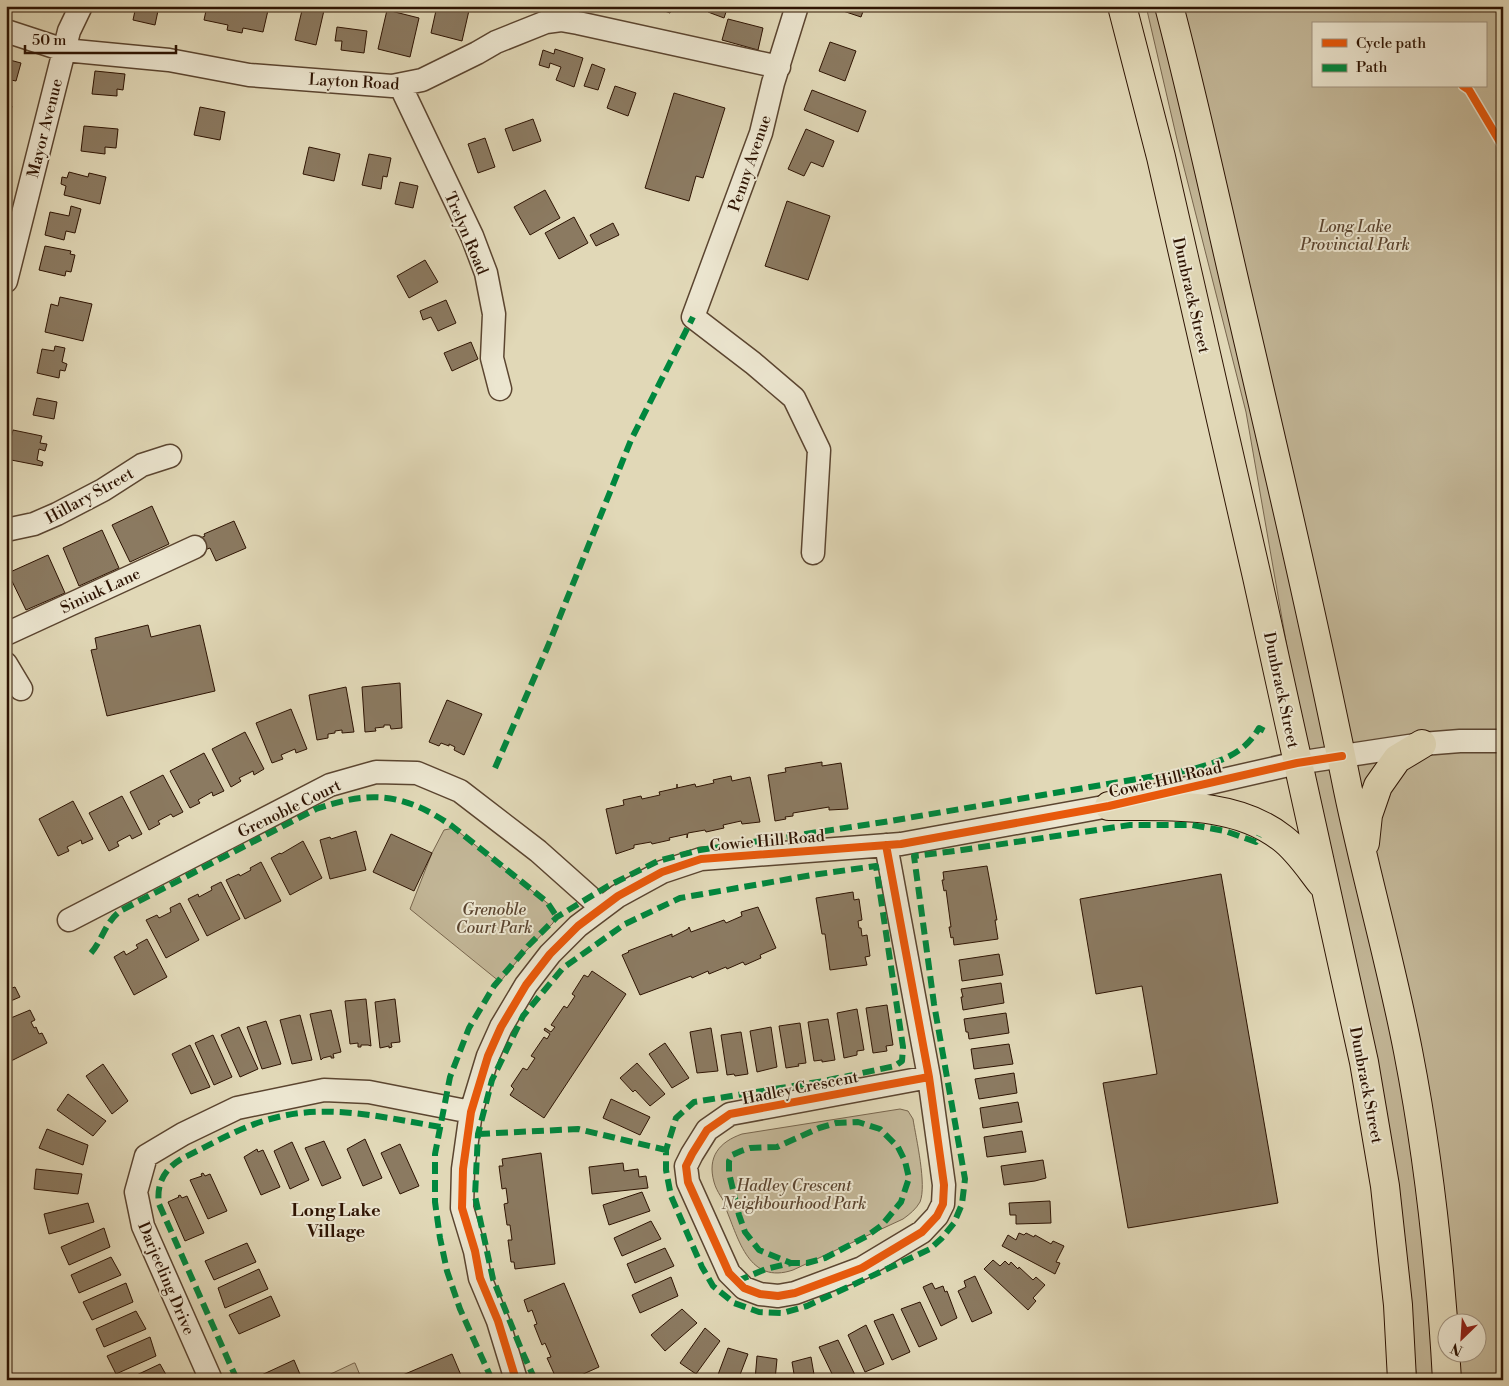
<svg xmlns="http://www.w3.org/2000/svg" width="1509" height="1386" font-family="'Libre Bodoni',serif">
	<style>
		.green { fill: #c3b798; stroke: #78664e; fill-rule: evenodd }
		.building { fill: #8b7a61; stroke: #2e1403 }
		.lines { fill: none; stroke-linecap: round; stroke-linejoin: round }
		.minor-casing { stroke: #5b4530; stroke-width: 25 }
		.major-casing { stroke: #2e1403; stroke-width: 30 }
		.minor { stroke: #ece6d0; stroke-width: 22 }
		.major { stroke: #e1d8b7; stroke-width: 28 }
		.quiet { stroke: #00873e; stroke-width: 6; stroke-dasharray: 12 6; stroke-linecap: butt }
		.cycleway-casing { stroke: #ece6d0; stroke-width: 11 }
		.cycleway { stroke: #e8590c; stroke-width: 8 }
		.labels { text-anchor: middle; stroke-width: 4; stroke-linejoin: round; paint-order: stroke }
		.street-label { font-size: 16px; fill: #2e1403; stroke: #ece6d0 }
		.park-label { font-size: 16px; font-style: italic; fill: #5b4530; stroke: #ece6d0 }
		.neighbourhood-label { font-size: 18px; font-weight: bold; fill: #2e1403; stroke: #ece6d0 }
	</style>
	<rect width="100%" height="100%" fill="#e1d8b7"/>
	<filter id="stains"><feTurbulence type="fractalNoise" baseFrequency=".004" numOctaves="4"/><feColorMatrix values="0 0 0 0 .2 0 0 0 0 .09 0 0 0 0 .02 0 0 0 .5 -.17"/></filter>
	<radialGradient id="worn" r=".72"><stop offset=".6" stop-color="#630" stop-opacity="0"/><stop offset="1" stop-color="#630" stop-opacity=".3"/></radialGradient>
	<path class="green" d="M1146,6H1503V1380H1417L1375,1060L1306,756L1246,412L1179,148ZM1313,24H1485V86H1313ZM1446,1324H1476V1354H1446Z
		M454,828L551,906C556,912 556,916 553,923L522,955L500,982L410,909L432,853L444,830Z
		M900,1109L908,1111L913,1119C916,1138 927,1185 920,1202C916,1209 910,1214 903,1219L793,1270C749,1285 739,1240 726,1209L727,1208C723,1198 717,1193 714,1182C707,1157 719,1142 742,1134Z
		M355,1363L362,1380H318L354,1363Z"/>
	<path class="building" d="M136,6H159L155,25L133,20Z
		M207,6H269L263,32L243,28L242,33L227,30L228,25L204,20Z
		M303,6H325L316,45L295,40Z
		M437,6H470L462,41L431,33Z
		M651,6H672L670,13Z
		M710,6H728L724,18L708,12Z
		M828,6H865L861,17Z
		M387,10L419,18L410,57L378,49Z
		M728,19L763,28L758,50L722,40Z
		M337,27L367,31L364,53L341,50L342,41H335Z
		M830,42L856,51L845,81L819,71Z
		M555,49L583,58L574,87L556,80L561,67L550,63L549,68L539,65L543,50L554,54Z
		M6,59L21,63L16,81L6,79Z
		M592,64L605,69L598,90L584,86Z
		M95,71L125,74L123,90L117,89V96L92,94Z
		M615,86L636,93L628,116L607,108Z
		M812,90L866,111L858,132L804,110Z
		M674,93L725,108L703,178L696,176L689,201L645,188Z
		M6,104L12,106L8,125L6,124Z
		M200,107L225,112L220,140L194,135Z
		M533,119L541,141L513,151L505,129Z
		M84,126L118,129L116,148L105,147V154L81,151Z
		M806,129L834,141L823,167L811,162L804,176L788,169Z
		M485,138L495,167L478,173L468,144Z
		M309,147L340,154L334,181L303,174Z
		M369,154L391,158L387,177L383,176L381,189L362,185Z
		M69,172L88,177L89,173L106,177L100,204L64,195L66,186L61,184L62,177L67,178Z
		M400,182L418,186L413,208L395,204Z
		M545,190L560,218L530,235L514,207Z
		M787,201L830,216L808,280L765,266Z
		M71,206L81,209L75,233L66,231L64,240L45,235L50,212L69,216Z
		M574,217L588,243L559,259L545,233Z
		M613,223L619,235L596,246L590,235Z
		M45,246L71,251L70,254L75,255L71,272L66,271L65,276L39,270Z
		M425,260L438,282L409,298L397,276Z
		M60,297L92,304L83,341L45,332L51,304L58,306Z
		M446,300L456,323L438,331L431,317L423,320L420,311Z
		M471,342L478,359L452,371L444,353Z
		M55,346L65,348L62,362L67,364L65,371L60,370L59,378L37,373L42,349L54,351Z
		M37,398L57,402L54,419L33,415Z
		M13,430L42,436L40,443L47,444L45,451L39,449L37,460L43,462L42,466L6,459Z
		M152,506L169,544L130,562L112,525Z
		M234,521L246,548L216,561L210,548L202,551L196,540L205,536L204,534Z
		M102,530L119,568L79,586L63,548Z
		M48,555L65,593L26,610L8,573Z
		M148,625L151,637L200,625L215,691L107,716L91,650L97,649L95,638Z
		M400,683L402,728L391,729L390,725H384V727L375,728L376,731L365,732L362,687Z
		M346,687L354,732L342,733V730L335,731V733L328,734V738L317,740L309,695Z
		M447,700L482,714L464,755L454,750L455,747L449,744V746L441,743L439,746L429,742Z
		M291,709L307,749L296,753L295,749L281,755L283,759L272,763L256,723Z
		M245,732L264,769L254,775L253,771L239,778L241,781L231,787L212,749Z
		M204,753L224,791L213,796L212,792L198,800L200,803L190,808L170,771Z
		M822,762V766L841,763L848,809L829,810V807L793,813V816L785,817L786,819L775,821L768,775L786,772L785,768Z
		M163,775L183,812L173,817L171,814L158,821L160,824L149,830L130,792Z
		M731,776L732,781L750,777L760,822L742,824L741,821L723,825L724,828L706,832L705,830L688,833L687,838V834L669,838L670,840L652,844L651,842L634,845V848L616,854L606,809L624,805L623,800L641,796L642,799L660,795L659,792L677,788V784V788L695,784L696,787L714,783L713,780Z
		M122,796L142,834L132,839L130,835L117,842L119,846L109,851L89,813Z
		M73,801L93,839L82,844L81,840L67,847L69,851L58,856L39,819Z
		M356,831L366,870L330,879L320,840L330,837L331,839Z
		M391,834L432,853L414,891L373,872Z
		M303,841L322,878L290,895L271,858L280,853L281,854Z
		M261,862L281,901L245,919L226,880L239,874L240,876L251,870L250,868Z
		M987,866L997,920H995L998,939L954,945L953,937L951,938L949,927H951L946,890L944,891L942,880H944L943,872Z
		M1221,874L1278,1203L1128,1228L1103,1083L1157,1074L1142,986L1096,994L1080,899Z
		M221,882L240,919L207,936L188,899L198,894L199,897L212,890L211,887Z
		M853,892L854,900L859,899L862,920L858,921L859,928H861L862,936L867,935L870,956L865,957L867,965L830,970L825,934H822L816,898Z
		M180,903L199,940L166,958L146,920L157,915L159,918L171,912L170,908Z
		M758,907L776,948L760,955L761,958L745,965L743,962L727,969L726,967L709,974L708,971L692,978L691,976L640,995L622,955L629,952L628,951L672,934V937L688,929L689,927L691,932L724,920L726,923L742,916L741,912Z
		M147,939L167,977L134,995L114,957L124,951L126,955L138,948L136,945Z
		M999,954L1003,975L962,981L959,960Z
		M6,964L10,973L7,974L10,982H9L12,988L15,987L20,997L6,1003Z
		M592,971L626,994L544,1118L510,1095L514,1089L511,1086L523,1068L527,1070L535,1058L531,1056L544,1037L547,1039L550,1034L544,1030L545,1028L551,1032L555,1027L551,1025L564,1006L567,1008L575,996L572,994L584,975L588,977Z
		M1001,983L1004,1003L963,1010L961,997H963L961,989Z
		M366,999L371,1046L368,1045H361V1047H358V1043L350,1044L345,1001Z
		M395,999L400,1042L391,1043L392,1047L389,1048V1046L380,1048L375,1002Z
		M887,1005L893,1045L886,1046L887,1051L873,1053L866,1008Z
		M857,1009L864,1050L857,1051V1055L844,1058L837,1013Z
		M30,1010L35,1020L31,1022L34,1028L36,1027L39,1034L42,1033L47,1043L7,1063L6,1020Z
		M331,1010L341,1052L333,1054L334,1058H331V1056L323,1058L321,1060L310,1014Z
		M1006,1013L1009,1033L969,1039L968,1032H966L964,1019Z
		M300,1015L312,1060L292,1064L280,1020Z
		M828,1019L835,1060L822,1062V1060L814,1061L808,1022Z
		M266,1021L281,1064L262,1069L247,1027Z
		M800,1023L806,1063L798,1064L799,1066L786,1068L779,1026Z
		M239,1027L258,1069L240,1077L221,1035Z
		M771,1027L777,1067L757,1072L750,1031Z
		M711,1028L718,1071L697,1073L690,1032Z
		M741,1032L748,1074L735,1076L734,1074L727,1075L721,1035Z
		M213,1035L232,1077L214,1085L195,1043Z
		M665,1043L689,1078L672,1088L649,1054Z
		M1009,1044L1013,1064L974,1069L971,1049Z
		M190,1045L210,1087L191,1094L172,1054Z
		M637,1063L665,1094L650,1106L635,1090L633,1092L620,1078Z
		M103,1064L128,1101L112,1114L86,1076Z
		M1014,1073L1017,1093L979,1099L975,1079Z
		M68,1094L106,1121L93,1136L57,1110Z
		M611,1099L650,1117L640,1135L603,1118Z
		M1018,1102L1022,1122L983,1128L980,1108Z
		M47,1129L88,1145L83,1165L39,1148Z
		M1022,1131L1026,1152L987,1157L984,1137Z
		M365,1139L382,1178L363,1186L347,1149Z
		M324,1141L341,1178L322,1186L305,1148Z
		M292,1142L309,1180L290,1189L274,1151Z
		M400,1144L419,1186L400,1194L381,1153Z
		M257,1149L258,1152L263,1150L280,1187L261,1195L244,1157Z
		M541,1153L555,1264L515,1269L514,1262H511L508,1240H512L510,1225H507L504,1204L508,1203L506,1188L502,1189L499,1166H503L502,1159Z
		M1043,1160L1046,1178L1035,1181L1004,1185L1001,1166Z
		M623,1163L624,1171L638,1169L639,1177L646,1176L648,1188L592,1194L589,1167Z
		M36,1169L82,1174L78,1194L34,1189Z
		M203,1173L205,1176L210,1174L227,1211L208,1219L190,1180L202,1176L201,1174Z
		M642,1192L650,1211L609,1225L603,1205Z
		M180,1195L182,1198L187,1196L204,1233L185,1241L168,1202L179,1197L178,1196Z
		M1050,1201L1051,1223L1016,1224V1215H1010L1009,1203Z
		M88,1203L94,1222L49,1234L44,1214Z
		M651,1221L661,1239L622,1256L614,1238Z
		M104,1228L110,1247L69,1265L61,1247Z
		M1019,1233L1024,1235L1026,1233L1034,1237L1035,1235L1051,1244L1053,1241L1064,1246L1056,1262L1060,1263L1055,1274L1002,1246L1008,1235L1016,1240Z
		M247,1243L256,1262L214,1280L205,1261Z
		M665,1248L674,1266L635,1283L627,1264Z
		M111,1257L121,1275L79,1293L71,1275Z
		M993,1260L1000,1266L1005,1261L1009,1265L1011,1262L1018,1269L1019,1267L1033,1280L1036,1277L1045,1285L1033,1298L1036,1301L1028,1310L984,1269Z
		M259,1269L268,1289L225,1308L218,1288Z
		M975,1276L992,1313L972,1322L958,1291L966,1287L964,1281Z
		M671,1277L678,1296L640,1313L632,1295Z
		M126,1283L133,1302L92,1320L83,1302Z
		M564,1283L599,1367L570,1380H560L559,1377L556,1378L547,1358L551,1357L545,1343L542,1345L534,1325L537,1324L532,1310L528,1312L524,1300Z
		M932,1283L935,1289L943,1286L945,1292L947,1291L957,1318L941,1326L923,1287Z
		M271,1296L280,1316L239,1334L229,1315Z
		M920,1302L937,1339L919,1347L901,1309Z
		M682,1309L697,1323L665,1351L651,1335Z
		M136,1311L146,1329L104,1347L96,1329Z
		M893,1314L910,1352L892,1360L874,1321Z
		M866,1325L884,1364L865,1372L848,1335Z
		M705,1328L720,1341L696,1374L680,1363Z
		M150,1337L156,1356L116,1374L107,1356Z
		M838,1340L856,1377L849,1380H835L819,1347Z
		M728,1348L748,1354L738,1380H716Z
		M452,1354L463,1380H391Z
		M757,1356L777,1359L775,1380H755Z
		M811,1357L815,1380H795L792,1362Z
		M294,1360L302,1379L256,1380L255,1378Z
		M160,1364L169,1380H126Z"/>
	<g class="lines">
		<defs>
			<path id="minor" d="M797,6L773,83L761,133L693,317L753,363L794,398L819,450L813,553
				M6,31L64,50L169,60L249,75L392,86L422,80L477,53L496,42L546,22L561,20L578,23L779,67
				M400,85L472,236L486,273L494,314L492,358L500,389
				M6,281L69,31L81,6
				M6,530L34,524L57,514L103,490L142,465L170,456
				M6,634L195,547
				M6,664L21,689
				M886,845L929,1077L944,1185L943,1204L937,1216L922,1232L862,1268L795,1293L778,1296L760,1294L744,1288L729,1273L688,1182L686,1166L692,1154L707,1130L730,1114L929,1077
				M69,920L330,785L376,772L417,773L460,791L538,851L602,908
				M211,1380L143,1226L136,1192L146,1156L183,1134L237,1108L324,1090L369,1092L471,1112
				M516,1380L498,1321L480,1278L475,1251L462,1208L463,1169L471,1112L488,1056L501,1027L526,985L550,954L578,926L618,896L662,872L701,859L901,844L1109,806L1297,763L1422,744L1460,741H1503"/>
			<path id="major" d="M1122,6L1161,157L1257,577L1364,1062L1385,1186L1398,1305L1402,1380
				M1169,6C1195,104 1216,203 1239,301C1277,464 1315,626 1348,790C1366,877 1391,963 1408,1051C1429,1159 1441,1270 1447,1380
				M1109,806C1167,807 1233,800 1282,838C1298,850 1310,869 1322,884
				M1365,843L1368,815L1378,786L1397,759L1422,744"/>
		</defs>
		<use href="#minor" class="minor-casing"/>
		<use href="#major" class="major-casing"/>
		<use href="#minor" class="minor"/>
		<use href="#major" class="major"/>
		<path class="quiet" d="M495,768L548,646L631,440L693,317
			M91,953C103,939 106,920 122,910L316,809C371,790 404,793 452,826L547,902L557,917
			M478,1134L578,1129L666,1150
			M737,1281L766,1269L791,1263H807L825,1258L867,1236L882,1225L901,1202L909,1178L905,1161L898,1147L880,1129L858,1122L836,1123L819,1128L777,1147L750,1148L741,1151L732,1155L729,1161V1173L739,1215L745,1232L759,1250L791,1263
			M237,1380L159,1204C156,1183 165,1168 183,1158C212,1144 242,1126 274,1118C330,1103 385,1118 441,1127
			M492,1380L460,1309L447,1271L440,1238L435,1202V1154L450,1077L469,1028L494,986L528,946L557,917L608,886L658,861L700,850L884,822L1190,770C1218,762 1244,755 1259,728L1267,732
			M535,1380L521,1349L493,1279L475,1196L478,1134L492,1080L523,1016L563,968L625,924L680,898L812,875L876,866L903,1047L902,1061L895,1066L824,1081L694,1102L676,1118L666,1150V1170L671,1196L702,1267L713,1286L734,1303L759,1312L783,1313L807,1306L930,1249L942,1238L954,1223L962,1204L965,1179L934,1004L914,856L955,851L1130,825H1192L1225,831L1256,842L1259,836"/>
		<defs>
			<path id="cycleway" d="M1463,86L1469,90L1503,147
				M886,845L929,1077L944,1185L943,1204L937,1216L922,1232L862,1268L795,1293L778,1296L760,1294L744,1288L729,1273L688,1182L686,1166L692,1154L707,1130L730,1114L929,1077
				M516,1380L498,1321L480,1278L475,1251L462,1208L463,1169L471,1112L488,1056L501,1027L526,985L550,954L578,926L618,896L662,872L701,859L901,844L1109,806L1297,763L1342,756"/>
		</defs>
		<use href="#cycleway" class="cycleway-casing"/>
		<use href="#cycleway" class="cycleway"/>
	</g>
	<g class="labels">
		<g class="street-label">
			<text transform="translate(354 81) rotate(3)" y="6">Layton Road</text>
			<text transform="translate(44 128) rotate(-76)" y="6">Mayor Avenue</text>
			<text transform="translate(749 163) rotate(-71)" y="6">Penny Avenue</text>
			<text transform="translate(467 233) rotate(67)" y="6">Trelyn Road</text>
			<text transform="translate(1192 295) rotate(77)" y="6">Dunbrack Street</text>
			<text transform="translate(89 495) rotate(-29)" y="6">Hillary Street</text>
			<text transform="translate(100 590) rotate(-25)" y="6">Siniuk Lane</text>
			<text transform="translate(1282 690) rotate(78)" y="6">Dunbrack Street</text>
			<text transform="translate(1165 779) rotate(-13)" y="6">Cowie Hill Road</text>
			<text transform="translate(289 808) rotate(-26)" y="6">Grenoble Court</text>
			<text transform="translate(767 840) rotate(-5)" y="6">Cowie Hill Road</text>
			<text transform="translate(1367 1085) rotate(79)" y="6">Dunbrack Street</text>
			<text transform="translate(800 1087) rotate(-11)" y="6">Hadley Crescent</text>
			<text transform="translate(167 1278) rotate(67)" y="6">Darjeeling Drive</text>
		</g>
		<g class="park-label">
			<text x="1355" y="232">Long Lake<tspan x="1355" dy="18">Provincial Park</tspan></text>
			<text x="494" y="915">Grenoble<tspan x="494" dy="18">Court Park</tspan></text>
			<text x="794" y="1191">Hadley Crescent<tspan x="794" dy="18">Neighbourhood Park</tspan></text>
		</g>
		<g class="neighbourhood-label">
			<text x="336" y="1216">Long Lake<tspan x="336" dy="21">Village</tspan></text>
		</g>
	</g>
	<rect width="1509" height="1386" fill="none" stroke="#e1d8b7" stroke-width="25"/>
	<rect x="8" y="8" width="1494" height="1371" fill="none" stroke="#2e1403" stroke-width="2.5"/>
	<rect x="12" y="12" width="1484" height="1361" fill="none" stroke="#2e1403"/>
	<rect x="1312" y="22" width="175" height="65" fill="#ece6d0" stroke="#a0927e"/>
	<rect x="1322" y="39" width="25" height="8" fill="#e8590c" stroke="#a0927e"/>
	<text x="1356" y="48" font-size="15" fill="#2e1403">Cycle path</text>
	<rect x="1322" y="64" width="25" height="8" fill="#00873e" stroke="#a0927e"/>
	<text x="1356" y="72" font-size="15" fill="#2e1403">Path</text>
	<g transform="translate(1462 1338) rotate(205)"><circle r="24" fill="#ece6d0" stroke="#a0927e"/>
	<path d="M0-4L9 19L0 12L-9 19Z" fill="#8f2418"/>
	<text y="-8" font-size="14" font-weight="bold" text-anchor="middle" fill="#2e1403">N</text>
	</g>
	<path d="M25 45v8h151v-8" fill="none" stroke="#2e1403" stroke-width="2.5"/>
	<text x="32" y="45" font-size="15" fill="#2e1403" stroke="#ece6d0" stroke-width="4" paint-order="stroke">50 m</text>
	<rect width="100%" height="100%" filter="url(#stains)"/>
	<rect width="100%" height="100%" fill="url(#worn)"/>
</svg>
